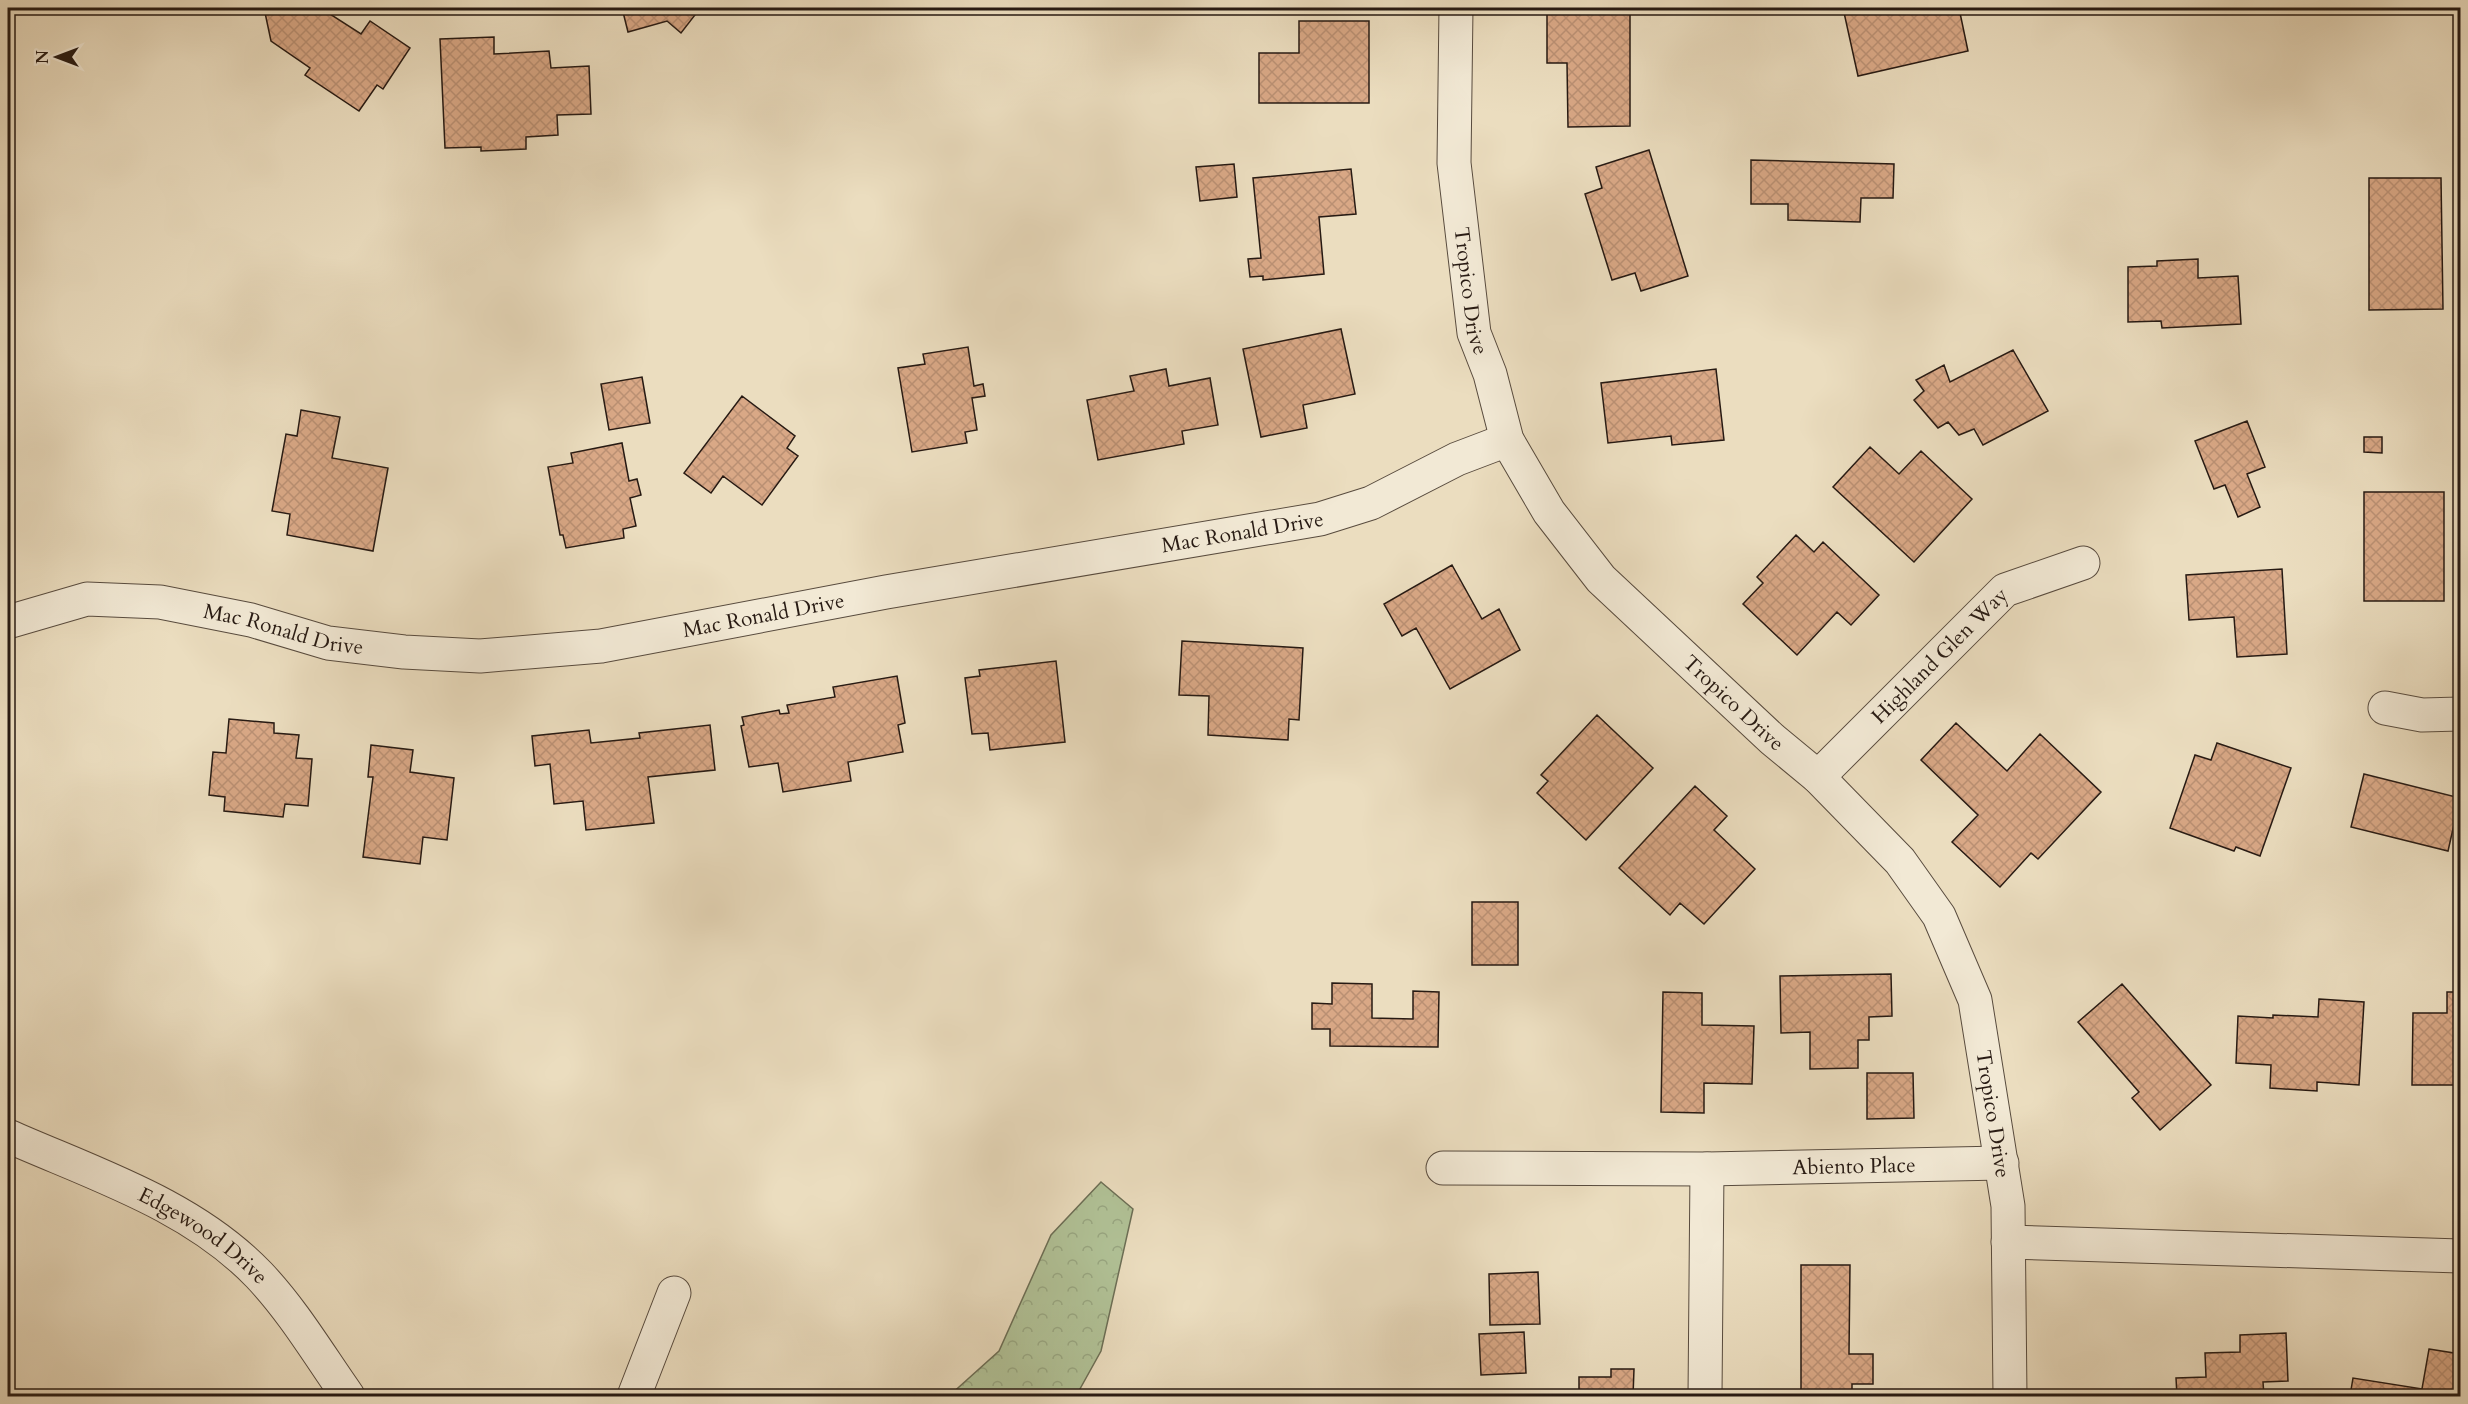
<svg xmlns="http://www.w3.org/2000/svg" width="2468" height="1404" font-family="Cardo,serif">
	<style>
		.forest { fill: url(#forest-crowns); stroke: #6c6e55; stroke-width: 1.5 }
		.building { fill: url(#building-cross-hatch); stroke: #271a13; stroke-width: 1.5 }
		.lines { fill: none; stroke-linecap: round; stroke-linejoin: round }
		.minor-casing { stroke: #584b3e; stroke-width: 35 }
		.minor { stroke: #f2e9d5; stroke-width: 33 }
		.labels { text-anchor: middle; stroke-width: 4.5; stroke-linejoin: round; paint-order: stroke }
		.street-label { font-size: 21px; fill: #271a13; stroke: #f2e9d5 }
	</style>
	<defs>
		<pattern id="forest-crowns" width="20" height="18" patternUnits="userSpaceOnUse" patternTransform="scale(1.5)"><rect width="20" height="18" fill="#b1c297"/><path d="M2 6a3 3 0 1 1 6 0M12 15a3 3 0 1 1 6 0" fill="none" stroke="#98a681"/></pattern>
		<pattern id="building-cross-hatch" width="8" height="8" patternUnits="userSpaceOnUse" patternTransform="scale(1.5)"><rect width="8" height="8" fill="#d9a886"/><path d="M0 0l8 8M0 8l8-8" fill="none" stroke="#ba9073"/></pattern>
	</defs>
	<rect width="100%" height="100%" fill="#ebddbf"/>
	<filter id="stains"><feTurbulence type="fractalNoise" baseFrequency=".00333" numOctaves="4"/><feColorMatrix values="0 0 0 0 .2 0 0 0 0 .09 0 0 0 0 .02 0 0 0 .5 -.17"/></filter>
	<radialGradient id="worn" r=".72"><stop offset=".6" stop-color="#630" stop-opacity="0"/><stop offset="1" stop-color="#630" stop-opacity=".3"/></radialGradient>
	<path class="forest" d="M1101,1182L1133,1209L1101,1351L1076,1396H949L999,1351L1051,1235Z"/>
	<path class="building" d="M264,8H328L322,9L361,34L370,21L410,48L383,89L377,85L359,111L305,75L310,68L271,41Z
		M622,8H686L695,15L681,33L667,21L628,32Z
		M1843,8H1959L1968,51L1858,76Z
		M1630,12V126L1568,127L1567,63H1547V13Z
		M1299,21H1369V103H1259V53H1299Z
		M494,37V54L549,51L551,68L589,66L591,114L557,115L558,135L526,137V149L481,151V147L445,148L440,39Z
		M1649,150L1688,276L1641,291L1635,273L1612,280L1585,194L1602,188L1596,167Z
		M1751,160L1894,164L1893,198H1861L1860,222L1788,220V204H1751Z
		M1234,164L1237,197L1200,201L1196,167Z
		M1351,169L1356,214L1319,217L1324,274L1263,280V276L1250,277L1248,259L1261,258L1253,178Z
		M2369,178H2441L2443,309L2369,310Z
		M2198,259V278L2238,276L2241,324L2162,328L2161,321L2128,322V267L2157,266V261Z
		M1341,329L1355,394L1303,405L1307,428L1261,437L1243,349Z
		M968,347L974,386L983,384L985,396L972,398L977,430L965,432L967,443L912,452L898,368L925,364L923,354Z
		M2013,350L2048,411L1983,445L1974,429L1959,435L1948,422L1938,428L1914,400L1924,391L1916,380L1944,365L1950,382Z
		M1166,369L1169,386L1210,378L1218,425L1182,431L1184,444L1098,460L1087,400L1134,391L1130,376Z
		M1716,369L1724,440L1672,445L1671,436L1608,443L1601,383Z
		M642,377L650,423L609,430L601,384Z
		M742,396L795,436L787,448L798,456L762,505L723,476L711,493L684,473Z
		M301,410L340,417L332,458L388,468L373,551L287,535L290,514L272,511L286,434L297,436Z
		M2247,421L2265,467L2247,474L2260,507L2238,517L2225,485L2214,489L2195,441Z
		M2364,437H2382V453L2364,452Z
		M622,443L629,481L637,479L641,495L630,498L636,526L623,529L624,538L566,548L563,535H560L548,467L573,463L571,453Z
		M1870,447L1899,474L1921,451L1972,499L1914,562L1833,487Z
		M2364,492H2444V601H2364Z
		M1796,535L1814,552L1823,542L1879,595L1851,625L1837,612L1797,655L1743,604L1763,583L1757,577Z
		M1452,565L1482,619L1499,609L1520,650L1450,689L1416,628L1402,636L1384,604Z
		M2282,569L2287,654L2237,657L2234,617L2189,620L2186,575Z
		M1182,641L1303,648L1299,720L1289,719L1288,740L1208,735L1209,696L1179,695Z
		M1056,661L1065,742L990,750L988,733L972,734L965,678L980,676L979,670Z
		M897,676L905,723L898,725L903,752L848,762L851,781L783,792L778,763L749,767L741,726L744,725L742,717L779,710L780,714L789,713L787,705L835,697L833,687Z
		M1597,715L1653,768L1586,840L1537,793L1548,781L1541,775Z
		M229,719L274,723V733L299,735L296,758L312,759L308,806L285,804L283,817L224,811L225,797L209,795L213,752L226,753Z
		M1956,723L2007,771L2040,734L2101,792L2038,859L2031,853L2000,887L1952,842L1978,815L1921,760Z
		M710,725L715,770L648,777L654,823L586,830L583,801L554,804L550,764L535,766L532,736L589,730L591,743L640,738L639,733Z
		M2217,743L2291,768L2260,856L2236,847L2234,851L2170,828L2195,755L2211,760Z
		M371,745L413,750L410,772L454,778L447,840L423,837L420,864L363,857L373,777H368Z
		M2364,774L2460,798L2448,851L2351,827Z
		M1695,786L1727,816L1714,830L1755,869L1704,924L1680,903L1670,915L1619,868Z
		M1472,902H1518V965H1472Z
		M1891,974L1892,1016L1869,1017V1040H1858V1068L1810,1069V1032L1781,1033L1780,976Z
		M1332,983L1372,984V1018L1413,1019V991L1439,992L1438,1047L1330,1046V1029H1312V1003L1332,1004Z
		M2122,984L2211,1085L2160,1130L2132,1098L2139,1092L2078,1022Z
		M1663,992L1702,993V1025L1754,1026L1752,1084L1704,1083V1113L1661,1112Z
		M2447,992H2460V1085H2412L2413,1013H2447Z
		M2319,999L2364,1002L2359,1085L2317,1082V1091L2270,1088L2271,1065L2236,1063L2238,1016L2273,1018V1015L2318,1017Z
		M1867,1073H1913L1914,1118L1867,1119Z
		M1801,1265H1850L1849,1354H1873V1384H1852V1392H1801Z
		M1538,1272L1540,1324L1490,1325L1489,1274Z
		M1524,1332L1526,1373L1481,1375L1479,1334Z
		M2286,1333L2288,1381L2263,1382L2264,1396H2177L2176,1378L2206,1377L2205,1353L2240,1352V1335Z
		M2429,1349L2460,1354V1396H2350L2353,1378L2422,1389Z
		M1611,1369H1634L1633,1396H1637H1579V1377H1611Z"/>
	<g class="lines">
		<defs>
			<g id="minor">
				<path id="s1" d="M1456,8L1454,163L1474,333L1490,374L1507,440L1549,512L1601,579L1772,739L1818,777L1900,861L1939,916L1975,1000L2008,1206L2010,1396"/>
				<path id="s2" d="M8,622L87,599L160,602L251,620L328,643L404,652L480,656L601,646L886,592L1320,519L1371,503L1457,459L1507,440"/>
				<path d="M2385,708L2422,715L2460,714"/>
				<path id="s3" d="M1818,777L2005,590L2083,563"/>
				<path id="s4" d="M8,1136C94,1174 192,1205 259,1275C294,1312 319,1355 348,1396"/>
				<path id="s5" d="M1443,1168L1707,1169L2002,1163"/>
				<path d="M2008,1242L2460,1256"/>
				<path d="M634,1396L674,1293"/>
				<path d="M1705,1396L1707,1169"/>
			</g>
		</defs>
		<use href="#minor" class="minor-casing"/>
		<use href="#minor" class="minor"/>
	</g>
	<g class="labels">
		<g class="street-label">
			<text dy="7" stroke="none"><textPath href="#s1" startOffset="284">Tropico Drive</textPath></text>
			<text dy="7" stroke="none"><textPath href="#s2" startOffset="1254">Mac Ronald Drive</textPath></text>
			<text dy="7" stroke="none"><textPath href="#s2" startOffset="768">Mac Ronald Drive</textPath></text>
			<text dy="7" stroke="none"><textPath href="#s2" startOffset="282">Mac Ronald Drive</textPath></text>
			<text dy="7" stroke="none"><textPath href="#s3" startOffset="172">Highland Glen Way</textPath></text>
			<text dy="7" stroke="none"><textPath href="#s1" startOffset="788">Tropico Drive</textPath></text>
			<text dy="7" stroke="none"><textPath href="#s1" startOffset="1292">Tropico Drive</textPath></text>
			<text dy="7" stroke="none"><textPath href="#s5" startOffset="411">Abiento Place</textPath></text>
			<text dy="7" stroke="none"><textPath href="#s4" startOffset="220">Edgewood Drive</textPath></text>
		</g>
	</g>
	<rect width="2468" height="1404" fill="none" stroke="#ebddbf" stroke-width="30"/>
	<rect x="9" y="9" width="2450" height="1386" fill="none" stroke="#271a13" stroke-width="3"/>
	<rect x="15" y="15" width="2438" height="1374" fill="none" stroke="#271a13" stroke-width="1.5"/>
	<g transform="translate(57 57) rotate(270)" stroke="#f2e9d5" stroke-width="4.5" paint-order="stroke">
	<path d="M0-4.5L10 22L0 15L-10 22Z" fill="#271a13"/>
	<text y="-9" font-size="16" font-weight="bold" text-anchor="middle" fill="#271a13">N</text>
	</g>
	<rect width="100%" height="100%" filter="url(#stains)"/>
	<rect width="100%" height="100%" fill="url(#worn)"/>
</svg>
